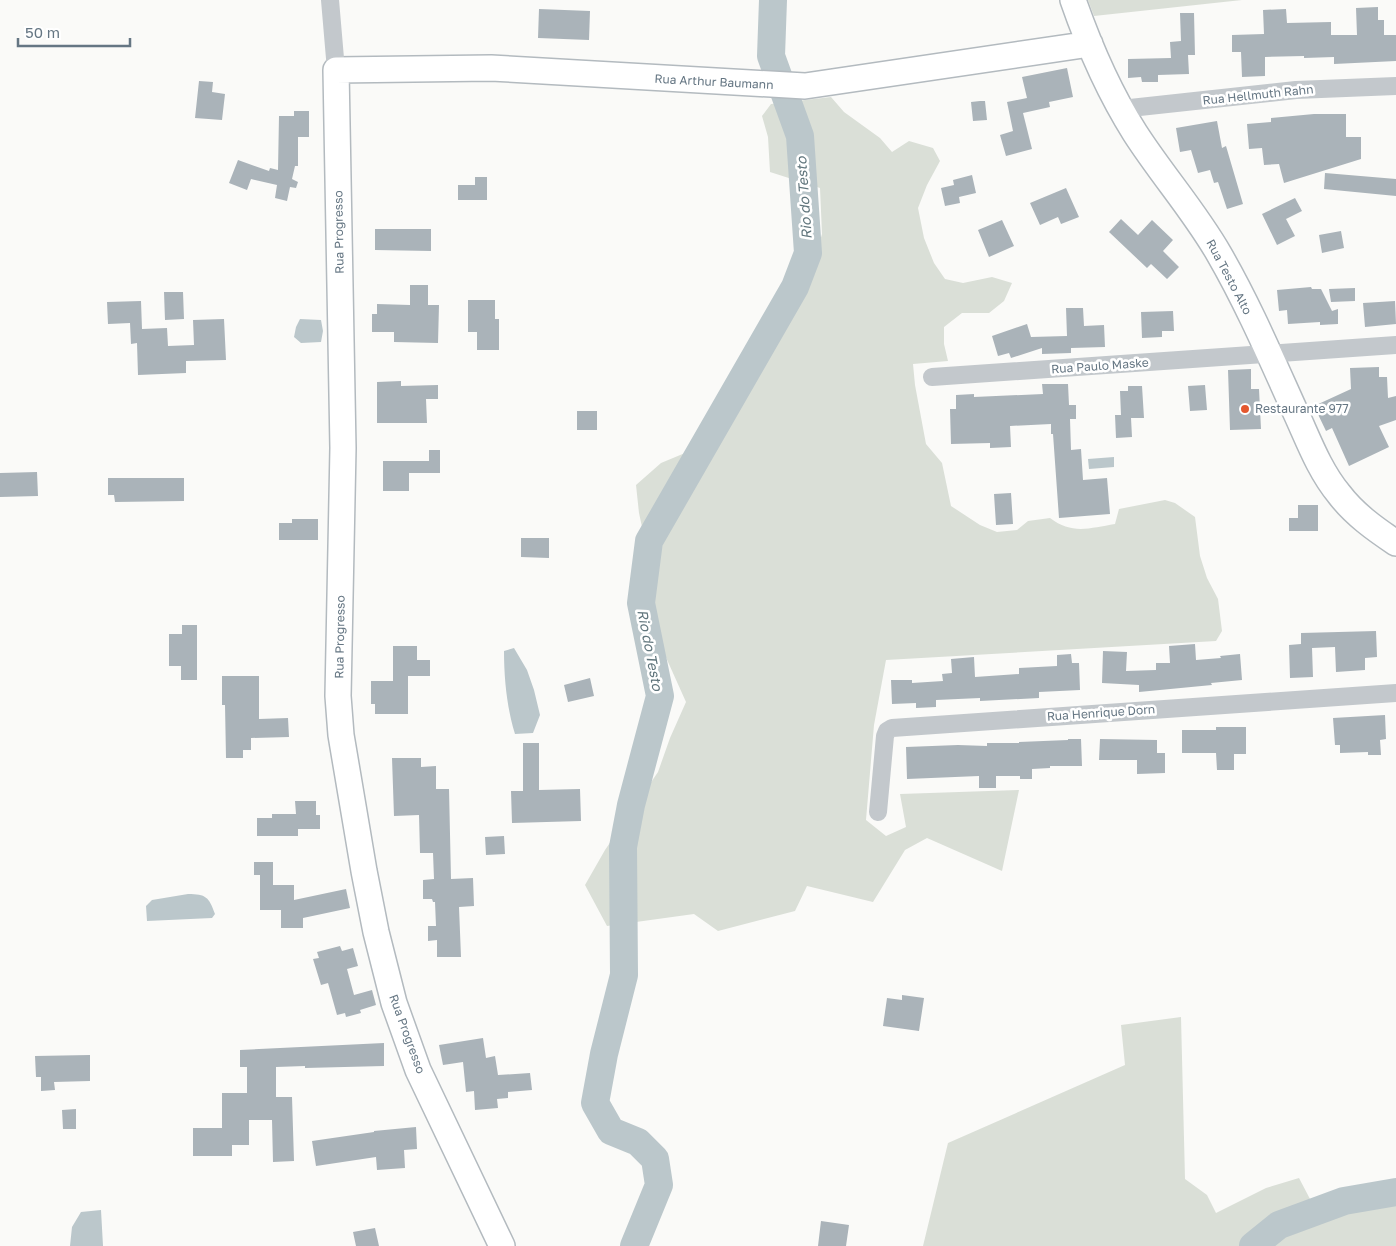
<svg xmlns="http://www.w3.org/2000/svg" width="1396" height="1246" font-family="'Golos Text',sans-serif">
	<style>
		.green { fill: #dadfd7 }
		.water { fill: #bbc7cb }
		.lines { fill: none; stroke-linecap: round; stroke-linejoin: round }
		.river { stroke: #bbc7cb; stroke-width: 28 }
		.building { fill: #aab3b9 }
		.secondary-casing { stroke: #b3babf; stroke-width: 28 }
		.street { stroke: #c3c8cc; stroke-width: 18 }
		.secondary { stroke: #fff; stroke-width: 25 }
		.poi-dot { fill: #e4572e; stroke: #fff; stroke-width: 2 }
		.labels { text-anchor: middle; stroke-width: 5; stroke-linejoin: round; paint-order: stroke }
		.street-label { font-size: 12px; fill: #657683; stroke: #fff }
		.poi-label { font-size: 12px; fill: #657683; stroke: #fff; text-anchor: start }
		.water-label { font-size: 14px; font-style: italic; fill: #60757c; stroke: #fff }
	</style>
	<rect width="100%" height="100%" fill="#fafaf8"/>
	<path class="green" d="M1088,0H1242L1094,16Z
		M831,97L844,112L880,138L892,152L909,141L933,148L940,161L927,185L918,208L924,238L934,263L945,279L963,283L992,277L1012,283L1004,301L989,313H962L944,327V344L948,361L913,364L915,385L926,444L942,463L951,506L980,525L997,532L1017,530L1028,521L1050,518C1072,535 1090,528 1115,524L1119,509L1165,500L1175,503L1195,517L1200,556L1207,578L1218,599L1222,631L1216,641L886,660L874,725L866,820L886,836L906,827L900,794L1019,790L1002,871L927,838L905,850L873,902L807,886L795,911L718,931L694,914L607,926L585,885L605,850L658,772L670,738L686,702L664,653L655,611L653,578L639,513L636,485L661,463L721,438L773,344L806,289L822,234L820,188L770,172L768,137L762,116L771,104Z
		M1181,1017L1185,1179L1207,1195L1216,1213L1266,1188L1299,1178L1321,1220L1396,1201V1246H923L948,1143L1125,1065L1121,1025Z"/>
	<path class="water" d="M300,319L321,320L323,331L321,342L301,343L294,337L296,327Z
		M1114,457V467L1089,469L1088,459Z
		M514,648L527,670L534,690L540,715L533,733L515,734C507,708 504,679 504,651Z
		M188,894C206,894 209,897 215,914L212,918L147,921L146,906L152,900Z
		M101,1210L103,1246H70L72,1227L81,1212Z"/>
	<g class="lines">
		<path class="river" d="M634,1246L659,1185L655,1159L638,1142L611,1131L595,1103L604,1054L624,975L623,847L631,805L660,696L641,603L649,541L795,287L808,253L800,136L771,56L773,0
			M1253,1246L1279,1225L1344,1201L1396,1192"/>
	</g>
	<path class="building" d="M1378,7V20H1384V35H1396V61L1334,64V57L1304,58V56L1265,57V76L1242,77L1241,52H1232V35L1264,34L1263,10L1286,9L1287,23L1331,22V35H1357L1356,8Z
		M539,9L590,11L589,40L538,38Z
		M1180,13H1194L1195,55H1188L1189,74L1158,75V82H1142L1141,77L1128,78V59L1171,58L1170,42L1181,41Z
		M1067,68L1073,97L1049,102L1050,107L1023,113L1032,149L1006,156L1000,135L1013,131L1007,102L1027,98L1022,77Z
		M199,81L213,82L212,92L225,94L222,120L195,118Z
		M980,101H985L987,120L973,121L971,102Z
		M294,111H309V137H298V166H295L292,179L298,182L296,188L290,187L287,201L275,198L277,185L251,179L247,190L229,183L238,160L269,171L270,168L278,170L279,116H294Z
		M1314,114H1346V137H1361V159L1284,183L1279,164L1264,165L1262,148L1249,149L1247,124L1271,122V118Z
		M1217,121L1222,148L1226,146L1243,204L1227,209L1218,182L1214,183L1210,170L1198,173L1191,150L1180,152L1176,128Z
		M1325,173L1396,179V196L1324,189Z
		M972,175L976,193L959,197L960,203L945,206L941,188L954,185L953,180Z
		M475,177H487V200H458V185H475Z
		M1066,188L1079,217L1061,224L1058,217L1040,225L1030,203Z
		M1295,198L1302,211L1286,219L1295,236L1277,245L1262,214Z
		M1121,219L1138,235L1152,220L1173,240L1163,251L1179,267L1167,279L1151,264L1147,268L1109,232Z
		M1002,220L1014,246L989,257L978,230Z
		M375,229H431V251L375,250Z
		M1341,231L1344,248L1322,253L1319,235Z
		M410,285H428V305H439L438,343L394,342V332H372V314H377V304L410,305Z
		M1311,287L1312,289H1321L1332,311L1338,309V324L1320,325V322L1288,324L1287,310L1279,311L1277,290Z
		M1355,288V301L1331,302L1329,289Z
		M164,292H183L184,319L165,320Z
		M468,300H495V319H499V350H477V332H468Z
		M141,301L142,329L167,328L168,346L194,345L193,320L224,319L226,360L186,361V373L138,375L137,343L131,344L130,323L108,324L107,302Z
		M1395,301L1396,324L1365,327L1363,303Z
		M1066,308H1083L1084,326L1104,325L1105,347L1071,348V353L1042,354V348L1011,358L1009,353L998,356L992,336L1027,324L1031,337L1067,336Z
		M1173,311L1174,331H1162V337L1142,338L1141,312Z
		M1379,367V377H1387L1388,398L1396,396V420L1379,426L1389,447L1349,466L1332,428L1326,431L1314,406L1351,389L1350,368Z
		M1251,369V389H1259L1261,429L1230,430L1228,370Z
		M401,381V386L438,385V399H426L427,423H377V382Z
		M1042,384H1068L1069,405H1076V419H1070L1071,450L1081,449L1083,480L1107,478L1110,514L1059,518L1053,434H1051V424L1010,426L1011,447L990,448V443L951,444L950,409H956V395L974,394V397L1043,394Z
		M1205,385L1207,410L1190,411L1188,386Z
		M1128,386H1142L1144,418H1131L1132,437L1116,438L1115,415H1121L1120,391H1128Z
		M577,411H597V430H577Z
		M429,450H440V473H409V491H383V461H429Z
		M37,472L38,496L0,497V473Z
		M108,478H184V501L115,502L114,495H108Z
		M1011,493L1013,524L996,525L994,494Z
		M1298,505H1318V531H1289V518H1298Z
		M292,519H318V540H279V523H292Z
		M521,538H549V558L521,557Z
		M182,625H197V680H181V666H169V634H182Z
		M1376,631L1377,657L1365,658V670L1336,672L1335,647L1312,648L1313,677L1290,678L1289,645L1301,644V633Z
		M1195,644L1196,660L1221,658L1220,656L1240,654L1242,680L1211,683L1212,685L1139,692V685L1102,683L1103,651L1127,652L1126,671L1156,670V663H1170L1169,646Z
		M393,646H417V660H430V676H408V714H375V704H371V681H393Z
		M1071,654L1072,663H1079L1080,690L1039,692V698L980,701V698L936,700V707L916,708V703L892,704L891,680H912V683L943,681L942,674L952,673L951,659L974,657L975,677L1019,674V668L1057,666V655Z
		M222,676H259V719L288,718L289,737L251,738V750H243V758H226L225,705H222Z
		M590,678L594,696L568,702L564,685Z
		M1385,715L1386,739L1380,740L1381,755H1368V752L1340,753V745H1335L1333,718Z
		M1216,727H1246V754H1234V770H1217L1216,753H1182V730H1216Z
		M1068,739H1081L1082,766H1050V768L1032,769V779H1020V776H996V788H979V776L907,779L906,747L958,745L987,746V743H1019V742L1068,740Z
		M1100,739L1157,740V753H1165V773L1137,774V760H1099Z
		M523,743H539V790L580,789L581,821L512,823L511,791H523Z
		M392,758H421V767L436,766V789H449L451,879L473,878L474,906L459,907L461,957H437V940L428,941V926H436L435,902H433L432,899H423V880L434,879L433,853H420L419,815L394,816Z
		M295,801H316V815H320V829H298V836H257V818H272V814H296Z
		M504,836L505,854L486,855L485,837Z
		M254,862H273V885H294V900L346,889L350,908L303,918V928H281V910H260V875H254Z
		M340,946L342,951L353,948L358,966L347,969L354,995L372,990L376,1005L360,1010L361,1013L346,1017L345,1013L337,1015L328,983L321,985L313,959L319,958L317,952Z
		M902,995L924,998L919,1031L883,1026L887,998L902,1000Z
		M483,1038L486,1058L495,1056L498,1075L530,1073L532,1090L508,1092V1098L497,1099L498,1108L475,1110L474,1091L466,1092L463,1062L443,1065L439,1045Z
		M384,1043V1066L305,1068V1066L276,1067V1097H292L294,1161L273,1162L272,1120H249V1145H232V1156H193V1128H222V1093H247V1067H240V1050Z
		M90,1055V1081L54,1082L55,1090L41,1091V1077H36L35,1056Z
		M76,1109V1129H63L62,1110Z
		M416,1127L417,1149L404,1150L405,1168L377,1170L376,1157L316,1166L312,1141L374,1132V1131Z
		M821,1221L849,1225L846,1246H818Z
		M375,1228L379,1246H356L353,1232Z"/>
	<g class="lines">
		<defs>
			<path id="secondary" d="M1073,0C1089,46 1109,92 1135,133C1162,175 1195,212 1219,254C1248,304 1271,358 1295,411C1308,439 1319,470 1339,494C1354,514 1375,529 1396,543
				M502,1246L418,1070L394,1003L376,932L364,871L341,735L338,696L343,448L336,70L491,68L805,86L1090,44"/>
		</defs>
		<use href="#secondary" class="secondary-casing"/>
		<path class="street" d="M330,0L336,70
			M1121,109L1296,90L1396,86
			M932,377L1396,345
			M878,812L885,736L887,731L892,728L1396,693"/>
		<use href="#secondary" class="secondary"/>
	</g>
	<circle class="poi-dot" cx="1245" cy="409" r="5"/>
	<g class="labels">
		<g class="street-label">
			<text transform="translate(714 82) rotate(3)" y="4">Rua Arthur Baumann</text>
			<text transform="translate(1258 95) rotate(-6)" y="4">Rua Hellmuth Rahn</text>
			<text transform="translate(339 232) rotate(-91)" y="4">Rua Progresso</text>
			<text transform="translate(1229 277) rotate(62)" y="4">Rua Testo Alto</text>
			<text transform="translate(1100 366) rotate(-4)" y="4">Rua Paulo Maske</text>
			<text transform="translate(340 637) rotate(-89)" y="4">Rua Progresso</text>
			<text transform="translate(1101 713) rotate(-4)" y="4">Rua Henrique Dorn</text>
			<text transform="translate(407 1034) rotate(70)" y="4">Rua Progresso</text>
		</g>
		<g class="poi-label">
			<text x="1255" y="413">Restaurante 977</text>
		</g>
		<g class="water-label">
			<text transform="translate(804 198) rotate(-94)" y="5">Rio do Testo</text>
			<text transform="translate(650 650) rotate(79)" y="5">Rio do Testo</text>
		</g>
	</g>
	<path d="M18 38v8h112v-8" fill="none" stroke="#657683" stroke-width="2.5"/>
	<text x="25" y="38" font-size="15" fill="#657683" stroke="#ffffff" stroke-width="4" paint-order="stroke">50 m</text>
</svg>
